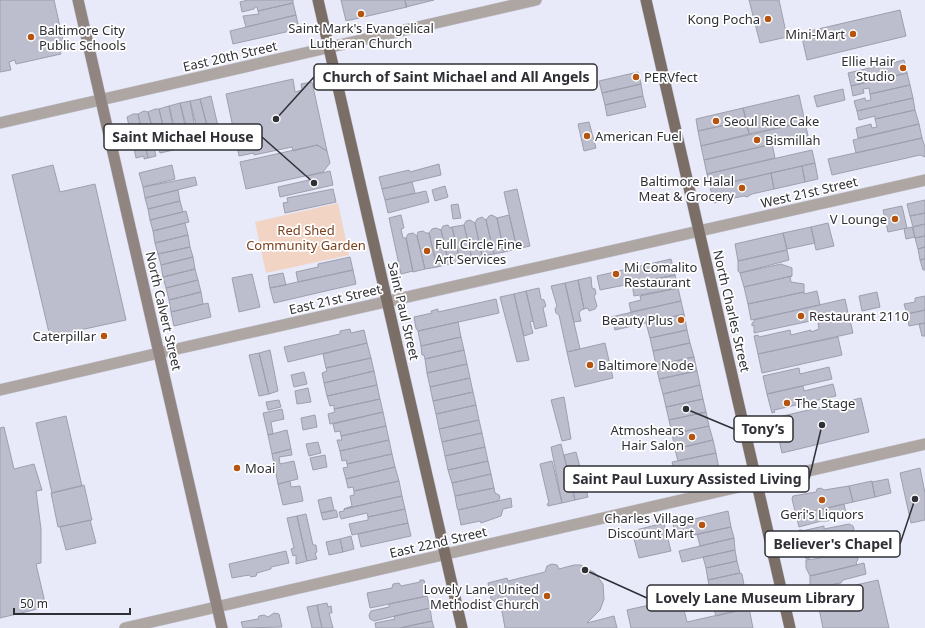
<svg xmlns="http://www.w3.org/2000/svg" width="925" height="628" font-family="'Noto Sans',sans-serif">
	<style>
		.green { fill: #f2d4c4 }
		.building { fill: #bcbdcd; stroke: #9e9fae }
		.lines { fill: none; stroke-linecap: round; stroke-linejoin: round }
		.minor-casing { stroke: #c3c4d2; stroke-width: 12 }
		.tertiary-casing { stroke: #c3c4d2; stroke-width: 12 }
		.secondary-casing { stroke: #c3c4d2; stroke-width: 12 }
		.primary-casing { stroke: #c3c4d2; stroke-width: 12 }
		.minor { stroke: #aea6a2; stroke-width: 11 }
		.tertiary { stroke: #aea6a2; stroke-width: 11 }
		.secondary { stroke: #908580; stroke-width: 11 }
		.primary { stroke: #7a6e67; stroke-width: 11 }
		.poi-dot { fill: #b45410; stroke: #fff; stroke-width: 1.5 }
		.labels { text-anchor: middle; stroke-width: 3.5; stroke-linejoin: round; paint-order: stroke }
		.poi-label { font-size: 13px; fill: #2f3036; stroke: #fff; text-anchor: start }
		.street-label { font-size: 13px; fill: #2f3036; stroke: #fff }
		.park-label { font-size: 13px; fill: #7c401e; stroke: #fff }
		.leader { fill: none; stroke: #2f3036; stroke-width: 1.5 }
		.callout-dot { fill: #2f3036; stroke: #fff; stroke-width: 1.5 }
		.callout { fill: #fff; stroke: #2f3036; stroke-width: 1.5 }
		.callout-label { font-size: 14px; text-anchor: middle; font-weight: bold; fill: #2f3036 }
	</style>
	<rect width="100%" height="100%" fill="#e8e9f9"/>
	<path class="green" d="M338,203L349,255L266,273L255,222Z"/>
	<path class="building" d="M0,0H54L65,49L60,50L61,54L16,64L15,60L9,62L11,70L0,72Z
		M248,0H293V3L258,11L257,7H255L254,9L242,12L240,2Z
		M341,0H405L407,7L346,21Z
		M405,0H434L406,7Z
		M749,0H779L787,37L760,43Z
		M293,3L296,15L246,27L243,16L259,14L258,11Z
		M900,10L906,36L807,60L801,33Z
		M296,15L299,29L233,44L230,31Z
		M904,60L907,73L851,86L848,73Z
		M638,72L641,84L602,93L599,81Z
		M907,73L910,85L870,94L869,88L863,89L864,93L853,96L851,86Z
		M293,79L295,92L302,90L301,84L312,82L327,151L317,145L293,151L292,147L254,155V153L239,156L226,94Z
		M641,84L643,96L605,105L602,93Z
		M910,85L913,98L857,111L854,101L865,98L866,101L871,100L870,94Z
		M843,89L845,100L817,107L814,96Z
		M799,95L805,122L749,134L743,108Z
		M211,96L220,135H217V138L211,140L200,99Z
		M643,96L646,107L607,116L605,105Z
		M913,98L915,110L875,119V116L859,120L857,111Z
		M200,99L210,138L203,141L197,129L190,101Z
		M190,101L197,140L196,143L191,144L180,103Z
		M180,103L189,143L188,145L182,146L180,144L177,134H176L169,106Z
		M169,106L177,149L169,151L159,109Z
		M743,108L746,118L729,122L730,124L698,131L696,119Z
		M155,109H159L169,151L160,153L148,112Z
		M915,110L919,124L858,138L856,128L871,124L872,128L877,127L875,119Z
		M144,111L148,112L155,139L152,140L156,156L148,158L138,114Z
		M133,114H138L148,158L144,159V156L136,158L127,117Z
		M746,118L749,134L701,146L698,131L730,124L729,122Z
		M589,122L596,148L584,151L578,124Z
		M805,122L808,136L704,160L701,146Z
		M919,124L922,138L856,153L853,140Z
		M922,138L925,147V157L920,155L832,175L828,159Z
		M772,144L775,158L707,174L704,160Z
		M317,145L327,151L330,163L323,172L246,189L240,162Z
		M812,150L815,163L710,187L707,174Z
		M815,163L818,179L805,182L802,166Z
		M439,164L441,175L382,189L379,177L409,170L410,172Z
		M53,165L60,192L95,184L126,320L80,330L81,333L70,335L69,332L50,337L12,175Z
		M172,165L175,179L143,187L139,173Z
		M802,166L805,182L774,189L771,173Z
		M330,171L333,185L280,197L278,187L309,180L308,176Z
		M771,173L774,189L752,194L747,197L744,196L734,198L728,202L725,200L714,203L710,187Z
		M195,177L197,185L145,198L143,187Z
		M412,182L415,193L385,200L382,189Z
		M445,186L448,197L435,201L432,190Z
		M333,189L336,202L285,213L283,203L288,202L287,198Z
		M517,189L530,246L517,249L504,192Z
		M178,190L180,201L148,209L145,198Z
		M426,191L429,202L388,213L385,200Z
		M925,200V213L910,216L907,204Z
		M180,201L183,212L150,220L148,209Z
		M458,204L461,218L453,219L451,205Z
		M902,206L907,228L888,232L883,210Z
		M186,211L189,222L153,231L150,220Z
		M925,213V224L913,227L910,216Z
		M401,215L404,228L401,229L403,238H406L413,271L401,274L389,218Z
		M492,215L497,218L504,252L494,254L486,220L489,216Z
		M509,215L517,249L504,252L497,218Z
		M482,217L486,220L494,254L482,256L475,223L477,219Z
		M470,220L475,223L482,256L472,259L464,225L466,221Z
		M185,223L188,235L155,243L153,231Z
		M828,223L834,246L816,250L811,227Z
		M925,224V236L915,238L913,227Z
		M448,225L450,228L452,227L460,261L449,264L441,230L443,226Z
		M464,225L472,259L460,261L452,227Z
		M811,227L815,243L787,249L783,233Z
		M912,227L915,237L906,239L904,229Z
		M436,228L441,230L449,264L437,267L429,233L432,229Z
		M423,231L426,233H429L437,267L425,269L417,236L418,232Z
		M413,233L417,236L425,269L413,272L406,238L408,234Z
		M783,233L787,250L738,261L735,244Z
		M188,235L190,247L158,254L155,243Z
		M925,236V247L918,249L915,238Z
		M190,247L193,257L161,265L158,254Z
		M925,247V259L920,260L918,249Z
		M787,250L789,260L740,273L738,271V261Z
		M193,257L195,269L163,277L161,265Z
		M350,257L353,270L298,282L296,272L318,267V264Z
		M671,259L675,275L600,290L597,276Z
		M925,259V270H923L920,260Z
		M781,264L792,268V276L744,287L740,273Z
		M195,269L198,280L166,288L163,277Z
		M353,270L356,284L274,303L270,288Z
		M283,273L286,285L270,288L268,276Z
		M252,274L260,307L239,312L232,278Z
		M675,275L678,288L634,296L632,284Z
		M792,276L790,277L791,282L804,284V292L748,304L744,287Z
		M591,277L592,288L595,289L596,294L594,296L597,306L595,309L589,311L588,308L584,309L578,280Z
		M198,280L201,292L169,300L166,288Z
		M578,280L584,309L581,310L579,313L581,321L574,322L565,283Z
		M565,283L580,349L567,352L559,315L556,313L555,309L557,306L551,286Z
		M539,288L541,299L544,300L546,306L543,308L547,326L535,329L526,291Z
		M678,288L681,301L631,312L629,303L641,300L640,296Z
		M526,291L533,321L530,322L533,333L524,336L514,294Z
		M817,291L820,305L751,320L748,304L804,292V294Z
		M201,292L203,304L171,312L169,300Z
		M877,292L880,307L862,311L859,296Z
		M514,294L529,360L517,362L500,297Z
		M925,296V310L907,314L904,304L915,302V298Z
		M496,299L499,313L418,331L416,328L414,317L432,313L431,311L438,309V312Z
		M845,299L848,313L754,333V325L752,326V323L754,322V320Z
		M681,301L684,314L615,330L611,317Z
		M208,303L211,317L174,326L171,312Z
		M925,310V323L909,326L907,314Z
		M684,314L687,330L650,338L646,323Z
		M849,316L853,333L758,354L754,336L758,335L759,337L790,330L791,335L811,330V332L819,329L818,323Z
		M458,322L461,337L421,346L418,331Z
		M925,323V336H922L919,324Z
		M350,329L351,333L364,330L367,343L288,362L284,347L340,334V331Z
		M687,330L690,343L653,351L650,338Z
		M461,337L464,350L425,359L424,355H422L421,346Z
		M838,337L842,355L762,373L758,354Z
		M367,343L371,358L326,368L323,354Z
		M605,343L613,378L575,387L567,352Z
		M690,343L694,357L656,365L653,351Z
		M270,350L278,391L269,394L259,353Z
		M464,350L467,364L427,373L425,359Z
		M259,353L269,394L259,396L249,355Z
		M694,357L697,371L659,379L656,365Z
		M371,358L374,371L324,383L322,373L327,371L326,368Z
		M467,364L470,378L430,387L427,373Z
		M829,367L832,379L767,394L763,376L799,368L800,374Z
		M374,371L377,385L327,396L324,383Z
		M697,371L700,385L663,394L659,379Z
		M304,372L307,384L294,387L291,375Z
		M470,378L473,392L433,401L430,387Z
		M833,384L836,396L774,410L775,412L772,413L767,394L803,386L804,391Z
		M377,385L380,399L334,409V405L330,406L327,396Z
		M700,385L703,399L666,407L663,394Z
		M308,388L311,402L297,404L295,391Z
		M473,392L476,405L436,414L433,401Z
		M564,397L571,439L562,441L551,400Z
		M861,398L869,432L782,453L774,418Z
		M380,399L383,412L330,424L328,414L335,412L334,409Z
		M703,399L706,412L669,420L666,407Z
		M279,400L281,407L268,410L266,402Z
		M476,405L479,420L439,429L436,414Z
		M282,409L284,419L271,422L273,434L268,435L263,413Z
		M383,412L386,426L341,436L340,431L335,432L333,424Z
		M706,412L709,426L672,434L669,420Z
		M315,415L317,427L303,430L301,418Z
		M66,416L82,486L52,493L36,423Z
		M479,420L482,433L442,442L439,429Z
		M386,426L389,440L340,451L337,440H342L341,436Z
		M709,426L713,440L675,449L672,434Z
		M4,427L14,469L34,464L42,490L36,491L41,529V563L36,564L46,607L0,618V428Z
		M287,430L291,449L272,454L268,435Z
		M482,433L485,447L445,456L442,442Z
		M389,440L392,454L347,464L346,460L342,461L340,451Z
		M713,440L716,453L678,461L675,449Z
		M318,442L321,453L309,456L306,444Z
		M561,444L575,500L562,503L551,447Z
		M485,447L488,461L448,470L445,456Z
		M291,449L292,455L279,457L280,464L294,461L298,479L278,484L272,454Z
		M576,452L588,497L575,500L564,455Z
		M716,453L719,469L715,470L714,468L699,471L698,476L692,477L689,474L676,477L672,462Z
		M392,454L395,467L346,479L343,468L348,467L347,464Z
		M325,455L327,467L313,470L310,458Z
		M488,461L491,474L452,483L448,470Z
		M552,461L562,503L548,506L547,504L549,503L540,464Z
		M395,467L399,481L354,491L353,487L348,488L346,479Z
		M920,468L925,493V520L911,523L900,473Z
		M491,474L494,488L455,496L452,483Z
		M888,479L891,493L875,497L872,482Z
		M290,481L291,487L300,486L303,501L283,505L278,484Z
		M399,481L402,496L344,509L352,506L350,496L354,495V491Z
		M872,481L875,497L853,502L849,486Z
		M84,485L92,520L58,527L51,493Z
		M849,486L853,502L796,515L792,499L793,496L816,492L817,489L821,488L824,490Z
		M494,488L495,493L499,495L500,498L498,501L458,510L457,508L455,496Z
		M402,496L405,509L368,517L367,513L341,519L339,512L344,511V509Z
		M331,497L334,510L321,513L318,500Z
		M511,498L512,507L503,509L501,516L481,523L480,521L461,525L458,510Z
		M844,504L846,513L832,517L828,521H821L799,527L796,515Z
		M405,509L408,523L352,535L349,524L368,520V517Z
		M336,510L338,517L323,520L321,513Z
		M728,511L731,527L676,539L673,524Z
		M306,514L313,545H316L317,552L315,553L317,559L307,561L297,516Z
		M297,516L307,561L296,564V555L293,556L291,549L294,548L287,518Z
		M90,520L96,543L66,550L60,527Z
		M408,523L411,536L361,547L358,534Z
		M664,523L671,551L639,558L632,531Z
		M849,524L853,526L854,529L852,533L802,544L799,530H802V531L824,526V529Z
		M731,527L734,538L700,546L697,534Z
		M852,533L855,535L856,539L854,543L828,549L829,552L809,557V559H806L802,544Z
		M351,536L354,549L343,552L340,539Z
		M734,538L735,550L682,562L679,551Z
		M340,539L343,552L329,555L326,542Z
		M735,550L737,561L706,568L703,557Z
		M286,551L289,563L271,567V569L257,573L256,576L251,577L249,575L232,578L229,564Z
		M854,553L857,555L858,560L856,562L857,565L810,576L806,568V560L821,558V556L827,555V557L839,554L840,557Z
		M737,561L740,573L708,580L706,568Z
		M864,563L866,574L843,580L841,583L834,584V586L825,589L824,586L813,590L810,585V576Z
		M552,564L557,565L559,569L574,565H581L595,573L603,584L604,599L600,610L587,623L614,616L617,628H505L501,606L491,599L488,583L507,578L508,581L545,572L547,566Z
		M740,573L742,574L744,585L711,593L708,580Z
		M420,580H424L427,596L370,608L367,593L392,588L393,584L399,583L401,586L420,582Z
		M878,580L889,628H823L816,594Z
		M744,585L747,596L714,604L711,599V593Z
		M427,596L430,608L374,621L370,619L369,615L371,611L389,607V604Z
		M747,596L749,608L716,616L713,606L714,604Z
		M681,598L687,622L749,608L753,628H631L627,610Z
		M327,603L328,607L331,606L332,613H329L333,628H322L317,605Z
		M317,605L322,628H312L307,607Z
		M430,608L432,621L400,628H376L375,623L395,619L394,616Z
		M274,613L279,614L282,627L243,628L241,622L258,619L259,616L264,615L268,617Z
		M432,621L434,628H400Z"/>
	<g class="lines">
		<defs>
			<path id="minor" d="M0,123L536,0
				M0,390L159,353
				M125,628L925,444"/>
			<path id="tertiary" d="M159,353L925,180"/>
			<path id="secondary" d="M78,0L222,628"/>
			<path id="primary" d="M318,0L462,628
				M646,0L790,628"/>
		</defs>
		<use href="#minor" class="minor-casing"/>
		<use href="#tertiary" class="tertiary-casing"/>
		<use href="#secondary" class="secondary-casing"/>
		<use href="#primary" class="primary-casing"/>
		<use href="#minor" class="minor"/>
		<use href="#tertiary" class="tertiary"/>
		<use href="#secondary" class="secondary"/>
		<use href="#primary" class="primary"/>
	</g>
	<g class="poi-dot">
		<circle cx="361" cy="14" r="4"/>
		<circle cx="768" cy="19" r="4"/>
		<circle cx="853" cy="34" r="4"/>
		<circle cx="31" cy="37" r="4"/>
		<circle cx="903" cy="68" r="4"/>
		<circle cx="636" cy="77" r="4"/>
		<circle cx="716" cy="121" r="4"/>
		<circle cx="587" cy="136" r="4"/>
		<circle cx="757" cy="140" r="4"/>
		<circle cx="742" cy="188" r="4"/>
		<circle cx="895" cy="219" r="4"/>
		<circle cx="427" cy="251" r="4"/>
		<circle cx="616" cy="274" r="4"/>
		<circle cx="801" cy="316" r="4"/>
		<circle cx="681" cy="320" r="4"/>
		<circle cx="104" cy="336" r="4"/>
		<circle cx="590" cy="365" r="4"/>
		<circle cx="787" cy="403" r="4"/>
		<circle cx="692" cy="437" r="4"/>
		<circle cx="237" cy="468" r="4"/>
		<circle cx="822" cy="500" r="4"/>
		<circle cx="702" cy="525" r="4"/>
		<circle cx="547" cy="596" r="4"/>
	</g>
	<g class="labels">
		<g class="poi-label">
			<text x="760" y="24" text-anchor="end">Kong Pocha</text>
			<text x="361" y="33" text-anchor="middle">Saint Mark's Evangelical<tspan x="361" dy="15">Lutheran Church</tspan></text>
			<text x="39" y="35">Baltimore City<tspan x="39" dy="15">Public Schools</tspan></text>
			<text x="845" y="39" text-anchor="end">Mini-Mart</text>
			<text x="895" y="66" text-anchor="end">Ellie Hair<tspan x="895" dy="15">Studio</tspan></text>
			<text x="644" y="82">PERVfect</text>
			<text x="724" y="126">Seoul Rice Cake</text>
			<text x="595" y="141">American Fuel</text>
			<text x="765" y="145">Bismillah</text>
			<text x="734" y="186" text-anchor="end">Baltimore Halal<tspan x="734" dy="15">Meat &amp; Grocery</tspan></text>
			<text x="887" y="224" text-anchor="end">V Lounge</text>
			<text x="435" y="249">Full Circle Fine<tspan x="435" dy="15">Art Services</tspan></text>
			<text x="624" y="272">Mi Comalito<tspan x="624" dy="15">Restaurant</tspan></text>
			<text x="809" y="321">Restaurant 2110</text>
			<text x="673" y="325" text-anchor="end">Beauty Plus</text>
			<text x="96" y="341" text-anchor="end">Caterpillar</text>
			<text x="598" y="370">Baltimore Node</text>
			<text x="795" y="408">The Stage</text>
			<text x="684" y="435" text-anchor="end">Atmoshears<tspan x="684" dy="15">Hair Salon</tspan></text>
			<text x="245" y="473">Moai</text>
			<text x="822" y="519" text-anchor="middle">Geri's Liquors</text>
			<text x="694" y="523" text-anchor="end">Charles Village<tspan x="694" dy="15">Discount Mart</tspan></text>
			<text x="539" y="594" text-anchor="end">Lovely Lane United<tspan x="539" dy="15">Methodist Church</tspan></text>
		</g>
		<g class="street-label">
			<text transform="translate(230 56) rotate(-13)" y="5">East 20th Street</text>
			<text transform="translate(809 192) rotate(-13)" y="5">West 21st Street</text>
			<text transform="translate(335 299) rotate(-13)" y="5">East 21st Street</text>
			<text transform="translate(164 311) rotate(77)" y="5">North Calvert Street</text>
			<text transform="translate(404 311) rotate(77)" y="5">Saint Paul Street</text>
			<text transform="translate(732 311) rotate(77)" y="5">North Charles Street</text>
			<text transform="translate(438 542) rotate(-13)" y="5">East 22nd Street</text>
		</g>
		<g class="park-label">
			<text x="306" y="235">Red Shed<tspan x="306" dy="15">Community Garden</tspan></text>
		</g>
	</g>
	<path class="leader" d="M276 119L314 77M314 183L262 137M686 409L734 429M822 425L809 479M915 499L900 544M585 570L647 598"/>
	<g class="callout-dot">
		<circle cx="276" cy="119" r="4"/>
		<circle cx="314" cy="183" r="4"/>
		<circle cx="686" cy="409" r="4"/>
		<circle cx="822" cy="425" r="4"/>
		<circle cx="915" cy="499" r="4"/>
		<circle cx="585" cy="570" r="4"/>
	</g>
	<g class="callout">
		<rect x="314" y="64" width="283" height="26" rx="4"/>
		<rect x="104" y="124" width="158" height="26" rx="4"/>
		<rect x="734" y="416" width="59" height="26" rx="4"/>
		<rect x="564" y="466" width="245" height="26" rx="4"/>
		<rect x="765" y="531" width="135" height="26" rx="4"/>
		<rect x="647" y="585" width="216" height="26" rx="4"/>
	</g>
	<g class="callout-label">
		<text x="456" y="82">Church of Saint Michael and All Angels</text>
		<text x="183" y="142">Saint Michael House</text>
		<text x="763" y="434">Tony’s</text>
		<text x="687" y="484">Saint Paul Luxury Assisted Living</text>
		<text x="833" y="549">Believer's Chapel</text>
		<text x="755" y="603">Lovely Lane Museum Library</text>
	</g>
	<path d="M14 608v6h116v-6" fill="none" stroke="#2f3036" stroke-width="2"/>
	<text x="20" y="608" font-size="12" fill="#2f3036" stroke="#ffffff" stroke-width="3" paint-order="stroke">50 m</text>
</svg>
